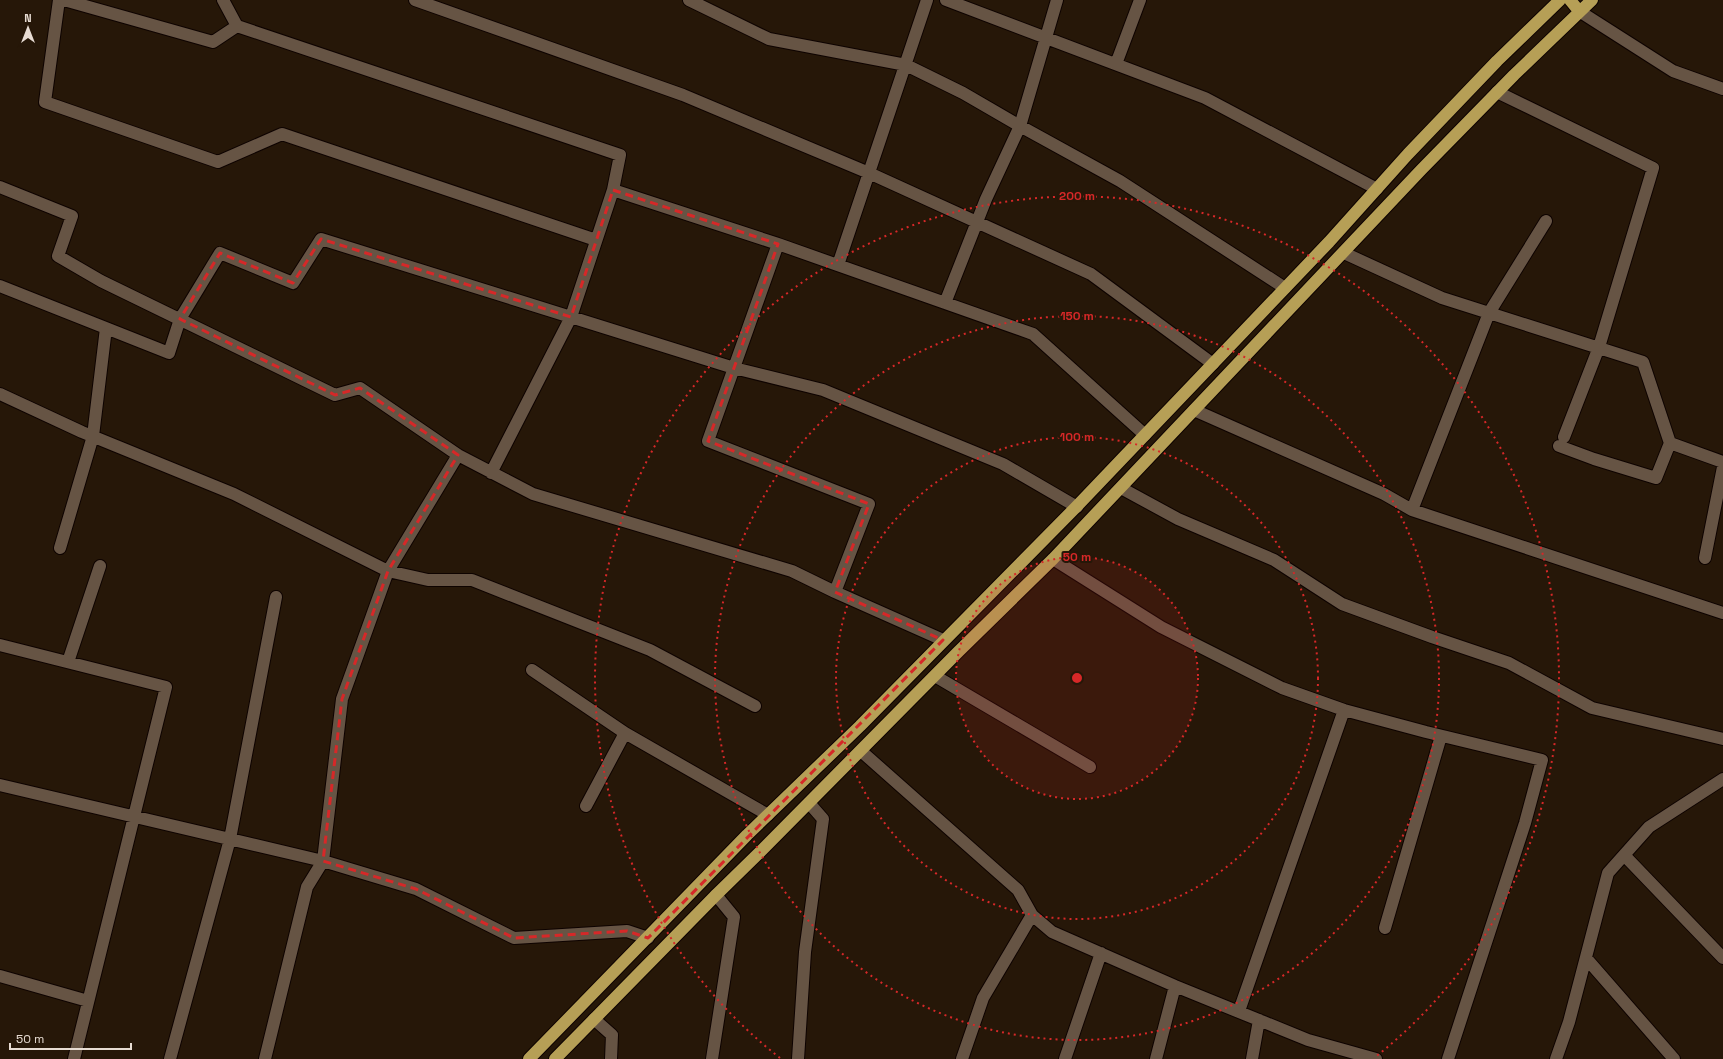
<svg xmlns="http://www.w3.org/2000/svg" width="1723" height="1059" font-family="'Space Grotesk',sans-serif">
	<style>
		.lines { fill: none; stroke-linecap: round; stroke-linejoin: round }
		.minor-casing { stroke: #0e0300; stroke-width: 14 }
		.highway-casing { stroke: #0e0300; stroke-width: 14 }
		.minor { stroke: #665444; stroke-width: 12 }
		.highway { stroke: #b69f56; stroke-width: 12 }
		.marked { fill: none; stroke: #d62828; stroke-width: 3; stroke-dasharray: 8 5; stroke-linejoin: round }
		.ring { fill: none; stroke: #d62828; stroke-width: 2; stroke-dasharray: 2 4 }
		.centre { fill: #d62828; stroke: #261708; stroke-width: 2 }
		.ring-label { font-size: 12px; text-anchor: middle; font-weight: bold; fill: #d62828; stroke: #261708; stroke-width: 4; stroke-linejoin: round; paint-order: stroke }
	</style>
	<rect width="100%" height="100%" fill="#261708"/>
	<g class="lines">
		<defs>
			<path id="minor" d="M59,0L45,102L218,162L282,134L596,240
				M64,0L213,42L237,26L620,155L613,190L778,244L1033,334L1145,435
				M223,0L237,26
				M415,0L683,95L869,173L1091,274L1213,364
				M689,0L769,39L906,65L963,93L1020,126L1120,181L1285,288
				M946,0L1205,98L1377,189
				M1579,11L1673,71L1723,89
				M1116,64L1140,0
				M1497,92L1653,168L1599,347L1564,437
				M0,187L72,216L58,256L101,281L335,395L360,388L458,455L533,494L792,571L835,592L943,640
				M778,244L708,441L869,504L835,592
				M1344,253L1442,298L1643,362L1670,443L1723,462
				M838,265L927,0
				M0,286L169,353L180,319L220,253L293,283L321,239L734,368L823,390L1003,464L1077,507
				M945,303L986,199L1020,126L1057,0
				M0,394L82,432L234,494L388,571L428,580H472L650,650L755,706
				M1194,410L1384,494L1412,510L1723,613
				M1559,446L1594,459L1656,478L1670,443
				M491,473L571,317L613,190
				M1121,488L1178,519L1274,560L1342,604L1432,637L1509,663L1592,708L1723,739
				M1412,510L1489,313L1546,221
				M60,548L93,436L106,328
				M1705,558L1723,467
				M1053,559L1161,627L1282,688L1344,710L1426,732L1542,760L1525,823L1448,1059
				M0,645L166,687L74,1059
				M68,662L100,566
				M532,670L625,733L768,815
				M935,676L1090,767
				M861,751L1018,890L1032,915L1052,932L1175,986L1308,1040L1376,1059
				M0,785L323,861L416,889L514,938L627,931L648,938
				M586,806L625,733
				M1624,855L1723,958
				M1385,928L1441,736
				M1586,958L1674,1059
				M0,976L88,1001
				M1239,1011L1344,710
				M594,1019L612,1035L611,1059
				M170,1059L230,839L276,597
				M265,1059L307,887L323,861L342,699L388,571L458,455
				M712,1059L734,917L716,895
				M798,1059L805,952L823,819L809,803
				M962,1059L983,998L1032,915
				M1065,1059L1101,953
				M1156,1059L1175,986
				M1252,1059L1259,1020
				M1556,1059L1569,1022L1608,873L1649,827L1723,779"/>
			<path id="highway" d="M1570,0L1579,11
				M529,1059L747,835L860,726L1078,505L1329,242L1408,154L1497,61L1560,0
				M555,1059L716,895L762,850L958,652L1053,559L1421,170L1514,75L1592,0"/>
		</defs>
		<use href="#minor" class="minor-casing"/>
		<use href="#highway" class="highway-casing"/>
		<use href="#minor" class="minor"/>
		<use href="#highway" class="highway"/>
	</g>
	<path class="marked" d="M613,190L778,244L708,441L869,504L835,592L943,640L648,938L627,931L514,938L416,889L323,861L342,699L388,571L458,455L360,388L335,395L180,319L220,253L293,283L321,239L571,317Z"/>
	<circle cx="1077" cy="678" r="121" fill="#d62828" fill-opacity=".12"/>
	<g class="ring">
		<circle cx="1077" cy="678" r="121"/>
		<circle cx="1077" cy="678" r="241"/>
		<circle cx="1077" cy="678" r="362"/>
		<path d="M780 1058A482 482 0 1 1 1374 1058"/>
	</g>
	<circle cx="1077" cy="678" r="6" class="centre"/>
	<g class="ring-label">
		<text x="1077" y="200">200 m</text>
		<text x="1077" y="320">150 m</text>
		<text x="1077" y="441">100 m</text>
		<text x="1077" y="561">50 m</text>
	</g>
	<g transform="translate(28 28)" stroke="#261708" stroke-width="3" paint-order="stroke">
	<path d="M0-3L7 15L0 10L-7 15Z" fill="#e7dcd3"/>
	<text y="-6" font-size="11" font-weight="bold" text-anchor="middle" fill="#e7dcd3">N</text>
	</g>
	<path d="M10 1043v6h121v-6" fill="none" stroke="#e7dcd3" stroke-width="2"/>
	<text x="16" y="1043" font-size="12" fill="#e7dcd3" stroke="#261708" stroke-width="3" paint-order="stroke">50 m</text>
</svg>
